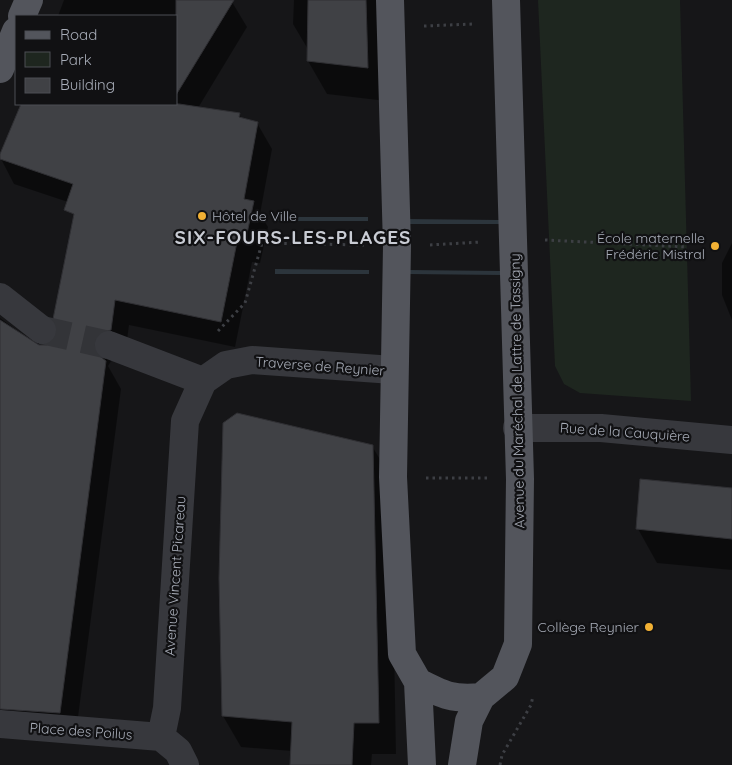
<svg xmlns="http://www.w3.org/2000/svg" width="732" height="765" font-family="Quicksand,sans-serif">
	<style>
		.green { fill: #1e261f }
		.water { fill: #2c353c }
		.shadow { fill: #0007 }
		.building { fill: #404145; stroke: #303034 }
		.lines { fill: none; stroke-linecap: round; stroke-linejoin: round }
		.minor-tunnel { stroke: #333438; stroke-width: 28; stroke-dasharray: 28 14; stroke-linecap: butt }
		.path { stroke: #3d3f44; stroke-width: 3; stroke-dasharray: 2.5 4; stroke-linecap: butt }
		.minor { stroke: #37383d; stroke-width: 28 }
		.major { stroke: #53555c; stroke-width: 28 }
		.poi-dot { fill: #f2b134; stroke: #111113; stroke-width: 2 }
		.labels { text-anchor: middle; stroke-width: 4.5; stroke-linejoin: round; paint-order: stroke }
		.poi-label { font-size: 14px; fill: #a8adb8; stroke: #111113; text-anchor: end }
		.street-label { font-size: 14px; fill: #a8adb8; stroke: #111113 }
		.district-label { font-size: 19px; font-weight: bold; letter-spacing: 1px; fill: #c9ccd4; stroke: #111113 }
	</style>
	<rect width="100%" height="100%" fill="#161618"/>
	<path class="green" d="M538,0H680L691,401L580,393L564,384L555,366Z"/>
	<path class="water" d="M274,217H368V221H274Z
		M406,219L500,220L499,224H406Z
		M275,269L369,270V274H275Z
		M408,270L502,271V275L408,274Z"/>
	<path class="shadow" d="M64,0H228L232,2L247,27L198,108L239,114L242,119L257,123L272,149L260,214L268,227L260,263L252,262L235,347L129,325L125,355L113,358L108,366L121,389L75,740L0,734V318L39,347L48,346L55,341L58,335L77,205L14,184L0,157L22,104H176V16H58Z
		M294,0H385L386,101L327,94L308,61L309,51L293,24Z
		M732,243V320L722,295V263Z
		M372,446L391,478L396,754H372L371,765H291L292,751L241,747L223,716Z
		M732,489V570L657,563L638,529Z"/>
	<path class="building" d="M176,0H234L176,95Z
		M308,0H366L368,68L307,61Z
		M21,104H179L240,113L239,117L258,122L244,199L254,201L246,238L238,237L221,322L115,300L111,330L100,333L94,340V347L97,354L106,361L60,713L0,709V320L39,345H47L55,339L57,332L53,319L74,214L64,210L73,184L0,159V154Z
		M237,413L373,445L379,723H354L352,765H290L292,722L222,716L219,578L223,423Z
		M640,479L732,488V539L636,529Z"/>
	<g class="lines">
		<path class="minor-tunnel" d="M42,330L109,345"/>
		<path class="path" d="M424,26L473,24
			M545,240L687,247
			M430,245L481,242
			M218,331L245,303L262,243L364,245
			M426,478H487
			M500,765L502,755L531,705L533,696"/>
		<path class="minor" d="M0,297L42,330
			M109,345L203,381
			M203,381L226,365L252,360L393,370
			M517,428H601L732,440
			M0,724L161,737
			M185,765L178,751L161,737L167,708L185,421L203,381"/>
		<path class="major" d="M390,0L397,246L393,477L402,654L418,682L422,765
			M22,16L29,0
			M0,69L16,31
			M418,682C443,695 453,700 481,697
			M462,765L469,721L481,697L505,677L518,644L520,479L506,0"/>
	</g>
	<g class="poi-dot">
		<circle cx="202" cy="216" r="5"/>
		<circle cx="715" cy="246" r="5"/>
		<circle cx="649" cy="627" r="5"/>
	</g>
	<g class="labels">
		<g class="poi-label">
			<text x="212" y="221" text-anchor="start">Hôtel de Ville</text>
			<text x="705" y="243">École maternelle<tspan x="705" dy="16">Frédéric Mistral</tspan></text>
			<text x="639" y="632">Collège Reynier</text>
		</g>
		<g class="street-label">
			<text transform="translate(320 366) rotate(4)" y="5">Traverse de Reynier</text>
			<text transform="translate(517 391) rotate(-91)" y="5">Avenue du Maréchal de Lattre de Tassigny</text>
			<text transform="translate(625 432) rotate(4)" y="5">Rue de la Cauquière</text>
			<text transform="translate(175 576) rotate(-86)" y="5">Avenue Vincent Picareau</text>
			<text transform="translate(81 731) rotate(4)" y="5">Place des Poilus</text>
		</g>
		<g class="district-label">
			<text x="293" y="244">SIX-FOURS-LES-PLAGES</text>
		</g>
	</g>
	<rect x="15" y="15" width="162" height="90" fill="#111113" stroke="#4d4f55"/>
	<rect x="25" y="31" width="25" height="8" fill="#53555c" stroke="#4d4f55"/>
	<text x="60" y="40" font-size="15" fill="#a8adb8">Road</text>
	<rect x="25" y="52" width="25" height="15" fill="#1e261f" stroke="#4d4f55"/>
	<text x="60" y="65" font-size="15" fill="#a8adb8">Park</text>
	<rect x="25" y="78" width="25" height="15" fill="#404145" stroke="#4d4f55"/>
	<text x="60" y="90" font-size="15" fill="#a8adb8">Building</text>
</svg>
